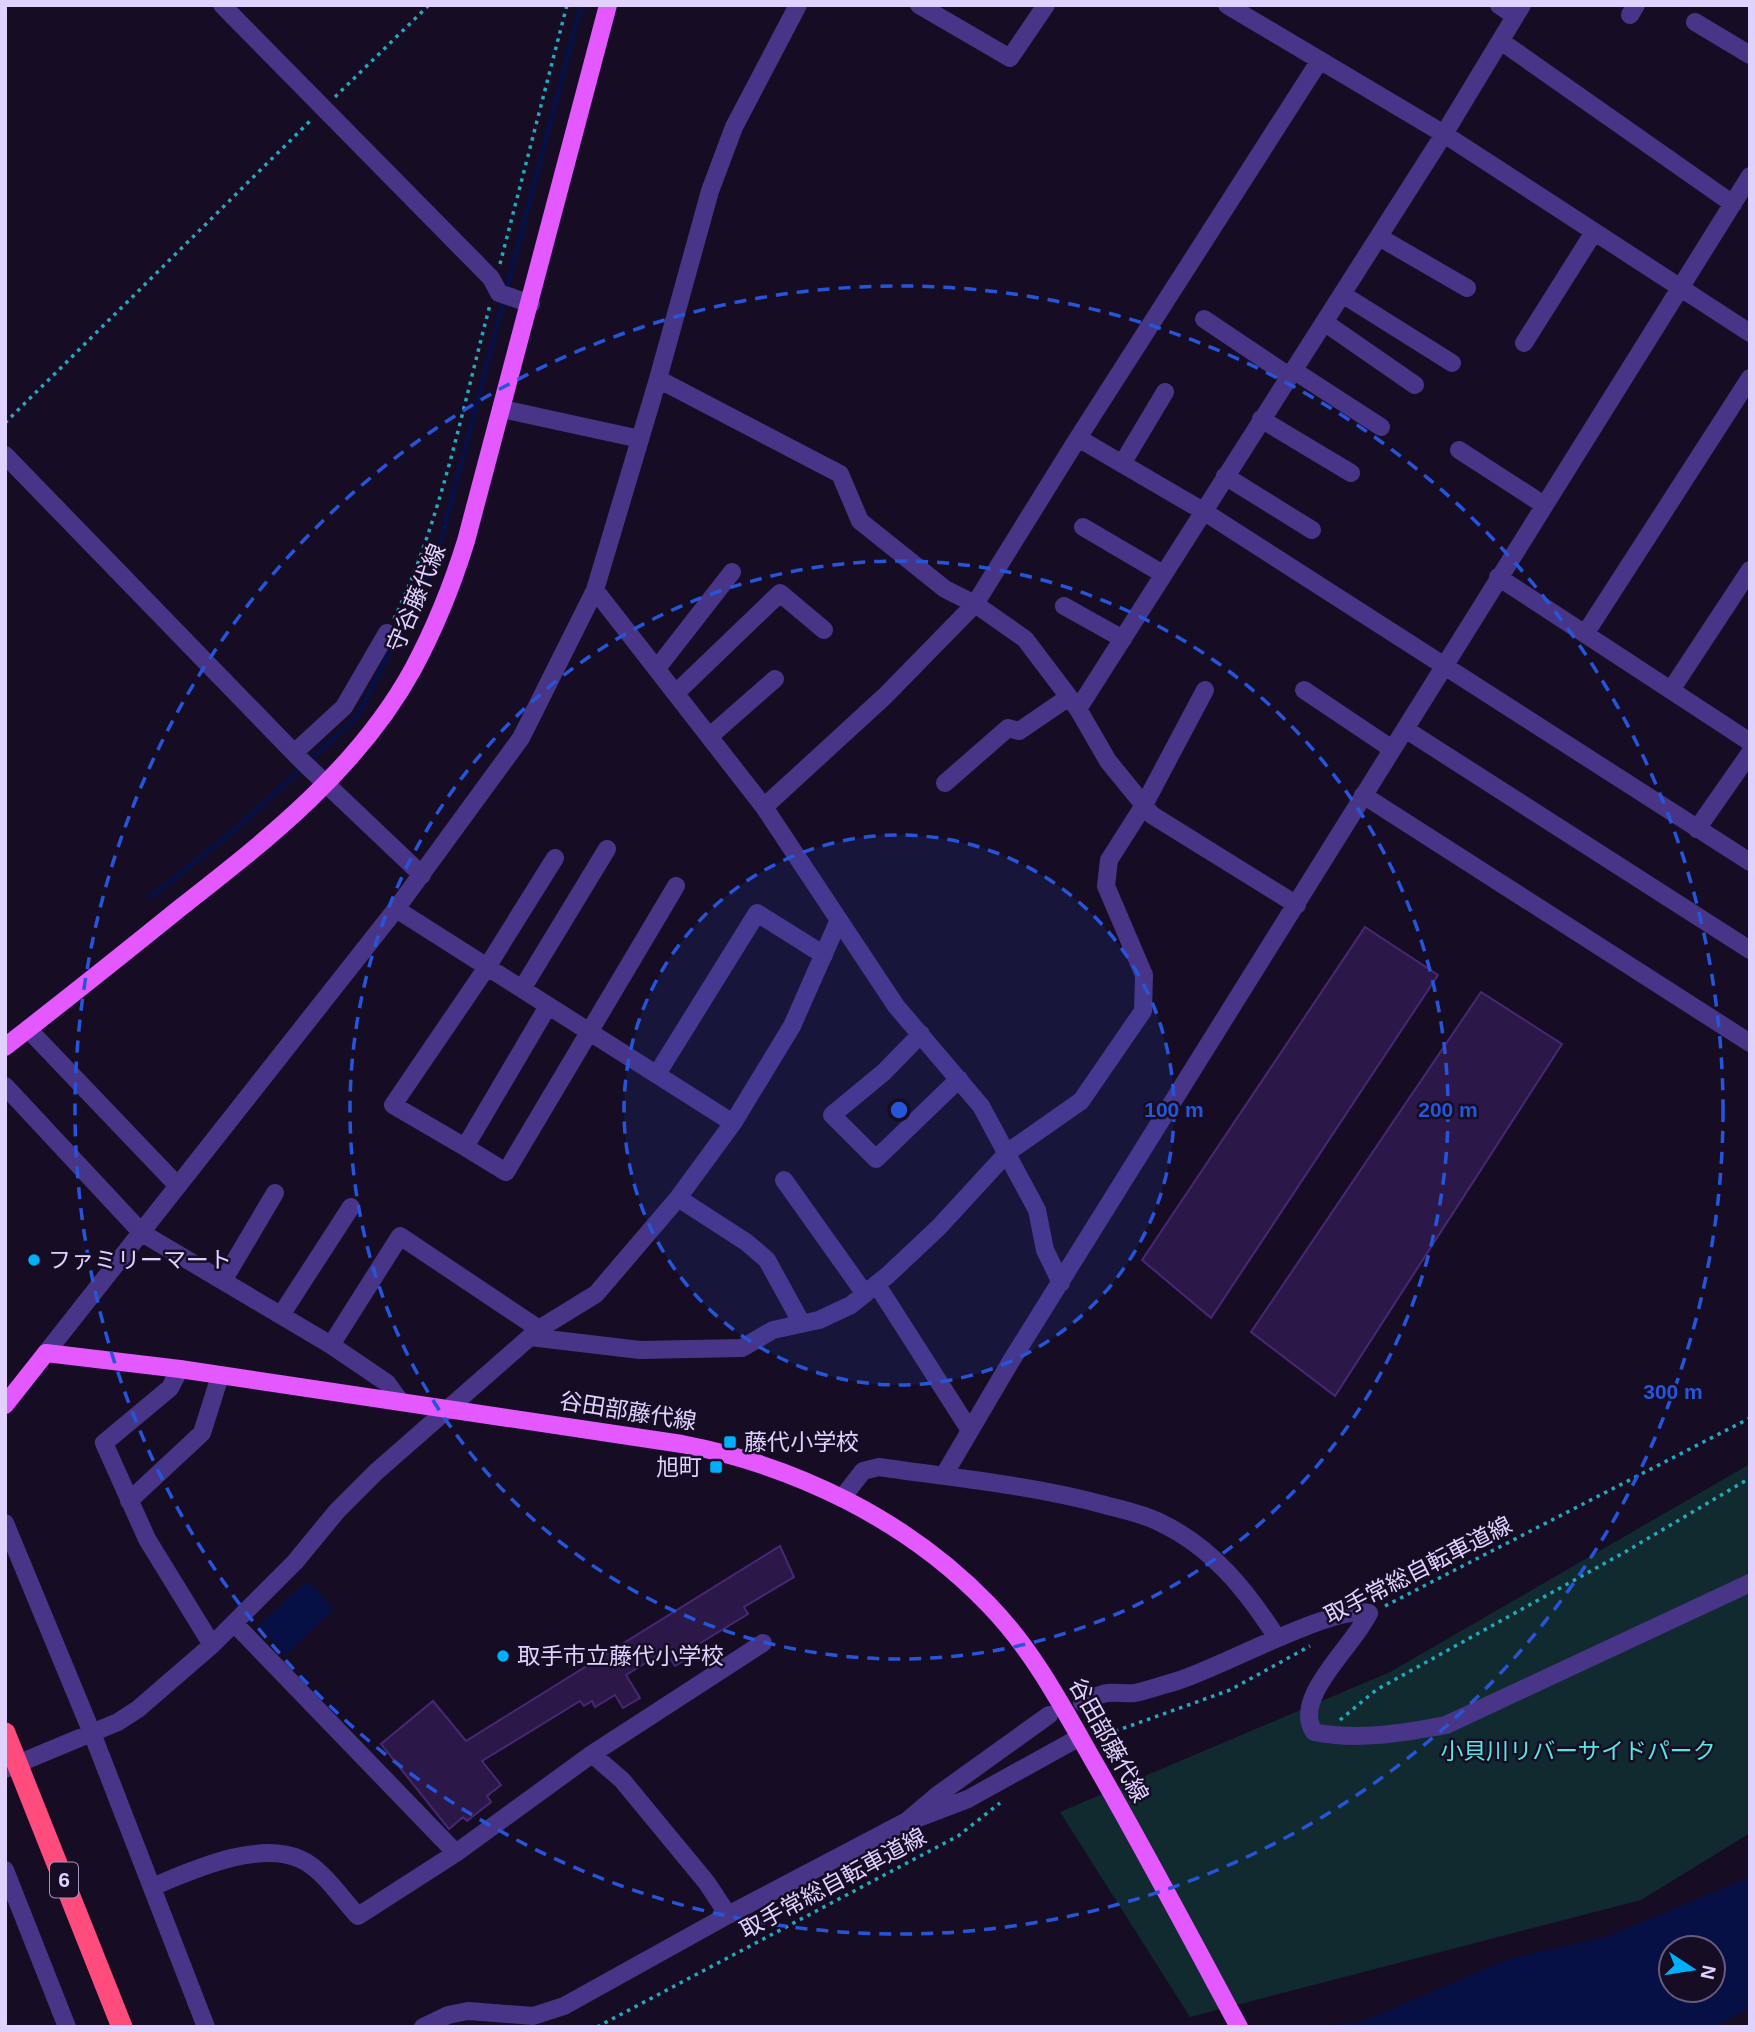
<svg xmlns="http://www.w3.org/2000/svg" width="1755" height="2032" font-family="Helvetica,'Noto Sans JP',sans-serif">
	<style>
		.green { fill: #102a30 }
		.water { fill: #061045; fill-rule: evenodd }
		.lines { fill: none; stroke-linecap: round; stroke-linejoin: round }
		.stream { stroke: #061045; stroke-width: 5 }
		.building { fill: #2b1848; stroke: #482875; stroke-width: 2 }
		.path { stroke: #27a7be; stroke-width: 3.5; stroke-dasharray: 3.5 5; stroke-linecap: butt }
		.minor { stroke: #493587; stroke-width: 18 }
		.major { stroke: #e358ff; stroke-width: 18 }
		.highway-bridge { stroke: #ff4c7d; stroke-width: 21 }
		.ring { fill: none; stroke: #2755da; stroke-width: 3.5; stroke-dasharray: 12 9 }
		.poi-dot { fill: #00affc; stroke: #160d25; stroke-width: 2.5 }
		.labels { text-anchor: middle; stroke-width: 5; stroke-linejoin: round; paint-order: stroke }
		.shield { fill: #160d25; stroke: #a396be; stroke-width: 2 }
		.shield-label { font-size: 21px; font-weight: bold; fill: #e0d1ff }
		.street-label { font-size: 23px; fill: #e0d1ff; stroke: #160d25 }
		.poi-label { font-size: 23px; fill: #e0d1ff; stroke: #160d25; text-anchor: start }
		.park-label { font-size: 23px; fill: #55e7e1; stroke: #160d25 }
		.centre { fill: #2755da; stroke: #160d25; stroke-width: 3.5 }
		.ring-label { font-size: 21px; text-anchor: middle; font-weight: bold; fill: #2755da; stroke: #160d25; stroke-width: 5; stroke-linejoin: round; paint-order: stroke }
	</style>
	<rect width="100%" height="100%" fill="#160d25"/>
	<path class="green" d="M1750,1464V1833L1641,1900L1190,2017L1060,1812L1390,1672Z"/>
	<path class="water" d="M307,1581L334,1609L286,1655L259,1625Z
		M1750,1877V2007L1715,2027H1320L1364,2021L1508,1959L1606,1937ZM1671,1948H1713V1990H1671Z"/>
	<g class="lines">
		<path class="stream" d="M152,896L237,828L357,717L434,566L581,5"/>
	</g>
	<path class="building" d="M1365,927L1438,975L1211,1318L1142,1260Z
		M1481,992L1562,1044L1335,1396L1251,1332Z
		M780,1546L794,1577L744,1607L748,1614L689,1650L692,1656L675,1666L665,1651L626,1675L640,1698L623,1708L615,1695L595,1707L592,1701L584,1706L580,1701L482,1761L501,1785L487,1796L491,1802L467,1821L463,1817L449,1829L381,1744L433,1701L466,1741Z"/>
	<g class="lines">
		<path class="path" d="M335,97L429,5
			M500,264L567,5
			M5,423L312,119
			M394,619C441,521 462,410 490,305
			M1385,1606L1750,1418
			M1340,1720L1376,1690L1625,1552L1750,1478
			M1099,1737L1230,1690L1310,1646
			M597,2027L958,1836L1000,1803"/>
		<path class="minor" d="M222,5L491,278L499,293L531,304
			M919,5L1010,58L1046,5
			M1227,5L1444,134L1750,333
			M1499,5L1515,16
			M1630,15L1636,5
			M1695,22L1750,55
			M1502,42L1733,204
			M1379,237L1467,288
			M1342,294L1452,363
			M1204,319L1289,376
			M1324,322L1415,385
			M1524,343L1594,232
			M1293,370L1381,427
			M658,379L840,474L860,521L945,589L975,604L1025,639L1078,709L1108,761L1152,815L1297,905
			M502,409L640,439
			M1261,419L1351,473
			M1078,438L1320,60
			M1459,450L1544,505
			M5,455L302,761L422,875
			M1122,464L1165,392
			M1225,476L1312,530
			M1083,527L1163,574
			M1498,577L1750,742
			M595,590L764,807L896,1006L981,1106L1037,1210L1045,1250L1061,1283
			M1064,606L1123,639
			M1585,634L1750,378
			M658,667L732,572
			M1304,690L1392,749
			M1671,690L1750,570
			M677,692L780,593L824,630
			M1078,709L1444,134L1522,5
			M1405,729L1750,950
			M710,736L775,679
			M294,753L344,707L387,633
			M945,783L1008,728L1019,731L1069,697
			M1363,795L1750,1043
			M764,807L885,696L975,604L1078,438L1203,511L1750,862
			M1697,829L1750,753
			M396,909L733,1123
			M522,989L607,849
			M548,1006L465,1147L506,1172L676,886
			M28,1029L178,1186
			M921,1034L884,1072L832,1115L876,1159L959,1079
			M657,1074L757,913L824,955
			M5,1086L142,1233L331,1345L387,1383L400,1401
			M465,1147L393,1105L487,967L555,858
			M784,1180L865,1294
			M678,1198L746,1242L767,1260L801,1322
			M223,1281L275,1193
			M877,1285L969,1429
			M281,1315L351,1207
			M530,1337L640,1350L742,1348L773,1330L819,1320L851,1305L888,1275L939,1227L1008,1152L1081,1101L1143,1011L1144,975L1106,886L1109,860L1144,805L1205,690
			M331,1345L400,1236L539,1329
			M46,1353L396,909L521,738L595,590L658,379L710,191L734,127L798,5
			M180,1369L170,1388L104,1443L147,1539L212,1645
			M944,1475L1011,1361L1750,176
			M842,1498L863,1471L879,1467C954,1478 1031,1485 1105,1505C1123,1510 1144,1514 1161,1523C1212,1547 1247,1591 1277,1638
			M129,1501L202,1433L220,1376
			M5,1523L92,1733L206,2027
			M234,1623L456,1853
			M1082,1702C1090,1699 1099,1694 1108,1693C1117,1692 1126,1694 1135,1693C1149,1690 1163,1685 1177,1681C1218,1669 1334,1604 1369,1613C1354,1646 1291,1698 1314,1732C1356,1741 1404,1733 1446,1725L1750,1583
			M592,1754L622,1780L707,1883L728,1915
			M5,1769L118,1722L138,1709L212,1645L295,1562L337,1511L376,1472L539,1329L596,1294L678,1198L733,1123L792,1026L838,922
			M918,1818L968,1799L1080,1737
			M5,1870L67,2027
			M152,1887C191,1871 257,1840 300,1859C323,1869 341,1898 358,1916L456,1853L592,1754L763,1643
			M423,2027L448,2015L468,2011L533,2016L564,2006L728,1915L907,1821L939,1794L1049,1715"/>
		<path class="major" d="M5,1047C64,1001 122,955 180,908C267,840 359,768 413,669C435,628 452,586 466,541L608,5
			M5,1405L46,1353L180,1369L682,1444C796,1466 907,1520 988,1604C1033,1650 1062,1706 1094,1762C1144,1849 1191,1938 1239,2027"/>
		<path class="highway-bridge" d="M5,1733L122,2027"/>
	</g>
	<circle cx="899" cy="1110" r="275" fill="#2755da" fill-opacity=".12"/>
	<g class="ring">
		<circle cx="899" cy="1110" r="275"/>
		<circle cx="899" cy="1110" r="549"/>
		<circle cx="899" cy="1110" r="824"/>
	</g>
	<g class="poi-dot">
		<circle cx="34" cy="1260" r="7"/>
		<rect x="723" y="1435" width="14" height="14" rx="3.5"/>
		<rect x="709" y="1460" width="14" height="14" rx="3.5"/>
		<circle cx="503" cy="1656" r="7"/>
	</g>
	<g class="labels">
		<rect class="shield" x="50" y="1862.5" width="28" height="35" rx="5"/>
		<g class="shield-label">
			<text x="64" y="1887">6</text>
		</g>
		<g class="street-label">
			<text transform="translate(416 598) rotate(-67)" y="8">守谷藤代線</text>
			<text transform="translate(628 1411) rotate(9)" y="8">谷田部藤代線</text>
			<text transform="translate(1418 1570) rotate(-27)" y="8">取手常総自転車道線</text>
			<text transform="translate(1109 1740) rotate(61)" y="8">谷田部藤代線</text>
			<text transform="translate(833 1883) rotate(-28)" y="8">取手常総自転車道線</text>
		</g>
		<g class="poi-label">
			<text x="48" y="1268">ファミリーマート</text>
			<text x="744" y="1450">藤代小学校</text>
			<text x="702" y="1475" text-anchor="end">旭町</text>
			<text x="517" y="1664">取手市立藤代小学校</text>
		</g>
		<g class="park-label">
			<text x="1578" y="1759">小貝川リバーサイドパーク</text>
		</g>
	</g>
	<circle cx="899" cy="1110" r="10" class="centre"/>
	<g class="ring-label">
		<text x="1174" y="1117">100 m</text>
		<text x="1448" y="1117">200 m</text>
		<text x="1673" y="1399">300 m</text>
	</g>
	<rect width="1755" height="2032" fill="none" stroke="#e0d1ff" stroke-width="14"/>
	<g transform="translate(1692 1969) rotate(102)"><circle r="33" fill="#160d25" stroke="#675b7c" stroke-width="2"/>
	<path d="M0-5L12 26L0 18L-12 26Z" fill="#00affc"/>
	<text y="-10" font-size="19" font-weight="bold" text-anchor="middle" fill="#e0d1ff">N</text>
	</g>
</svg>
